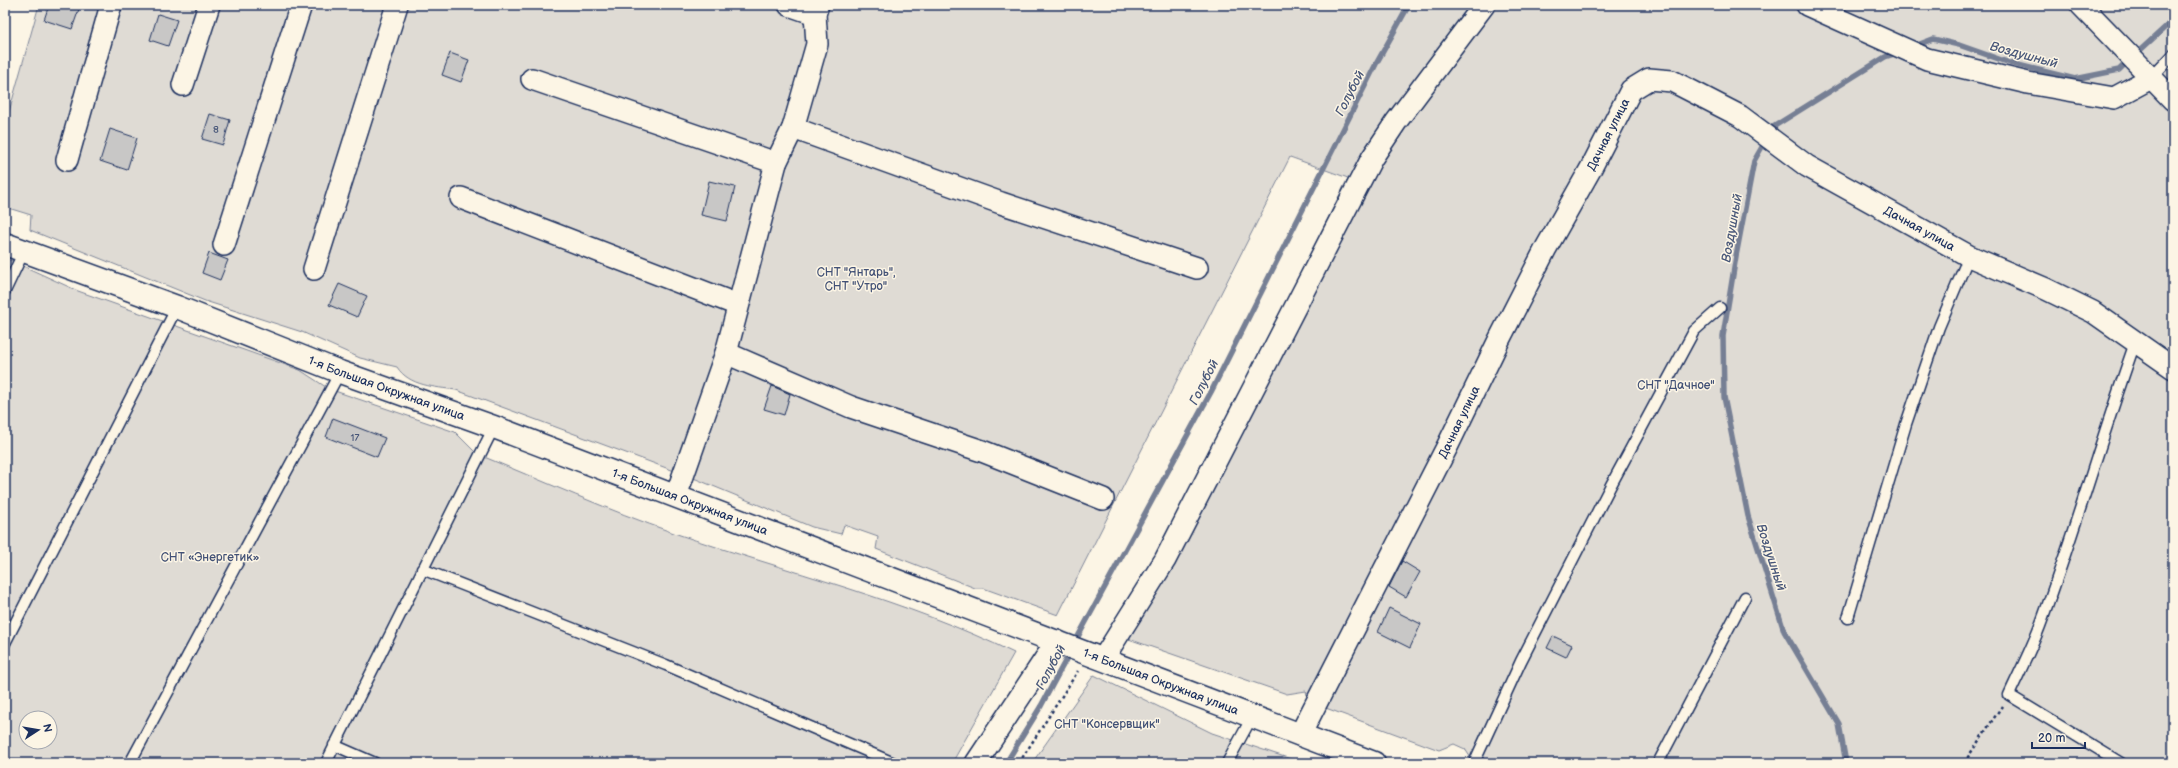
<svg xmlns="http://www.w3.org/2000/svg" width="2178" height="768" font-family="'Balsamiq Sans',sans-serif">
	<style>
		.green { fill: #dfdbd4; stroke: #7d8599; fill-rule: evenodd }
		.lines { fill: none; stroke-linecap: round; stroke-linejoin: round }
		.stream { stroke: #767f94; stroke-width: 5.5 }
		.building { fill: #c8c7c6; stroke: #1b2f5e }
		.lane-casing { stroke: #1b2f5e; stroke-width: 13 }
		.street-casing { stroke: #1b2f5e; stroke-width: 24 }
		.secondary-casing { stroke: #1b2f5e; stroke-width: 25 }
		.path { stroke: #1b2f5e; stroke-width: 2.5; stroke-dasharray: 3 3; stroke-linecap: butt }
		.lane { stroke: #fcf5e5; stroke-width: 10 }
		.street { stroke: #fcf5e5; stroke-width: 21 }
		.secondary { stroke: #fcf5e5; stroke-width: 22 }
		.labels { text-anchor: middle; stroke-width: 3; stroke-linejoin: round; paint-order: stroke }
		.number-label { font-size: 10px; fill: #465578 }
		.street-label { font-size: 12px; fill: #1b2f5e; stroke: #fcf5e5 }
		.park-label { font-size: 12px; fill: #425176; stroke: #fcf5e5 }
		.water-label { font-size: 13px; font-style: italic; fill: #485779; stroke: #fcf5e5 }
	</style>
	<rect width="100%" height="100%" fill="#fcf5e5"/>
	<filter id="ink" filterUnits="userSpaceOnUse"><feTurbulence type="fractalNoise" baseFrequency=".025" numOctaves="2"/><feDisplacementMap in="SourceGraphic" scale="8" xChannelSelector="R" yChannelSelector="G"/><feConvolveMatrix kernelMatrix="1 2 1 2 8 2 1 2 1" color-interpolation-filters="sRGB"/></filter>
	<g filter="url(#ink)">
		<path class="green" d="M39,5H2173V763H1474L1465,749L1454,744L1439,750L1315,704L1308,699L1306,691L1287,694L1120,636L1348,178L1290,157L1058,615L983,588H975L876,549L878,537L844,525L841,534L812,527L696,479L456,390C435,387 409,386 397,367L360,358L302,332L205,301L30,230L31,215L5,207V126Z
			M10,260L78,291L300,370L329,389L455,432L477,454C543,481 608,510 674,533C788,572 906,600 1014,653L952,763H5V263ZM26,718H50V742H26Z
			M1094,675L1212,733L1303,763H1032Z"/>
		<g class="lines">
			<path class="stream" d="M1912,47L1933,39L1959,45L2010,63L2075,79L2119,70L2128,61
				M2135,55L2173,20
				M1770,133L1773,127L1885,57L1897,53
				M1766,140L1754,161L1736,256L1723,336L1724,397L1748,516L1784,631L1839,724L1846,763
				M1074,644L1211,392L1376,64L1409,5
				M1006,763L1041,706L1070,652"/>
		</g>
		<path class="building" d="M49,5H68L79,9L72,29L44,20Z
			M158,14L177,20L168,46L150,40Z
			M450,53L469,60L461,82L442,75Z
			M210,114L230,120L223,145L202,139Z
			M110,129L137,138L127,170L100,161Z
			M709,181L735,187L727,221L701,215Z
			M209,253L228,260L220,280L202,273Z
			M339,284L367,296L357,317L329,305Z
			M772,386L790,394L784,415L764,409Z
			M333,418L385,438L377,457L326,437Z
			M1402,561L1420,572L1406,597L1389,587Z
			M1389,608L1421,624L1410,648L1378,632Z
			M1553,636L1572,645L1566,657L1547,648Z"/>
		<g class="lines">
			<defs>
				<path id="lane" d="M2151,78L2173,55
					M5,291L24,251
					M422,569L666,665L894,763
					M1848,618L1906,424L1939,327L1969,256
					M5,643L177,307
					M334,745L375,763
					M130,763L340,372
					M326,763L494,427
					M1227,763L1252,717
					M1474,763L1521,661L1611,485L1694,331L1720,308
					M1658,763L1745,597
					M2121,763L2009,695C2019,673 2031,650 2040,626C2075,532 2102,435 2136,340"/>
				<g id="street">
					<path d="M789,5L815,14"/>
					<path d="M1807,5L1927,59L2028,83L2114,98L2151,78"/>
					<path d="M2081,5L2173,100"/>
					<path d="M532,79L776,163"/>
					<path d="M183,85L209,5"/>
					<path d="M793,128L1001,203L1197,268"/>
					<path d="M67,160L111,5"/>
					<path d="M461,198L738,305"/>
					<path d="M224,245L301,5"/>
					<path d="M314,269L397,5"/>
					<path d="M726,353L851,407L982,451L1103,499"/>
					<path d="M676,496L726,353L776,163L793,128L817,44L815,14L818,5"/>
					<path d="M1103,659L1165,560L1372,158L1396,122L1484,5"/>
					<path id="s1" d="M1300,735L1448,445L1499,340L1546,248L1590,170L1631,90L1649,79L1672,81L1740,116L1807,166L1969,256L2046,289L2093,312L2173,368"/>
					<path d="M976,763L1057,641"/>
				</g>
				<g id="secondary">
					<path id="s2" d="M5,244L177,307L340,372L494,427L1374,763"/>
				</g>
			</defs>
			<use href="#lane" class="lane-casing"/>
			<use href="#street" class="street-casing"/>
			<use href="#secondary" class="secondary-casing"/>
			<path class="path" d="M1019,763L1078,671
				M1964,763L2002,706"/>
			<use href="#lane" class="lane"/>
			<use href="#street" class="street"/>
			<use href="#secondary" class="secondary"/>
		</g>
	</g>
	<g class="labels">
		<g class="number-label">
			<text x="216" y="133">8</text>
			<text x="355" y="441">17</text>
		</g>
		<g class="street-label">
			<text dy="4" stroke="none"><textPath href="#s1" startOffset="675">Дачная улица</textPath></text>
			<text dy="4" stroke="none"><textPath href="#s1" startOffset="1058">Дачная улица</textPath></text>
			<text dy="4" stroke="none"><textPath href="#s2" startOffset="408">1-я Большая Окружная улица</textPath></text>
			<text dy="4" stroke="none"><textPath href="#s1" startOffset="351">Дачная улица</textPath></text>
			<text dy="4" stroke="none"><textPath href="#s2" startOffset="732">1-я Большая Окружная улица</textPath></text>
			<text dy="4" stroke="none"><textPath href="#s2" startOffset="1236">1-я Большая Окружная улица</textPath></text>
		</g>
		<g class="park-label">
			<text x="856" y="276">СНТ "Янтарь",<tspan x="856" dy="14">СНТ "Утро"</tspan></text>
			<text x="1676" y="389">СНТ "Дачное"</text>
			<text x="210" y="561">СНТ «Энергетик»</text>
			<text x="1107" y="728">СНТ "Консервщик"</text>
		</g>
		<g class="water-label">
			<text transform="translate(2024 54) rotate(15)" y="5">Воздушный</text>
			<text transform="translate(1349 93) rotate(-63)" y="5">Голубой</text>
			<text transform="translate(1731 228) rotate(-80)" y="5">Воздушный</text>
			<text transform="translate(1203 382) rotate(-63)" y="5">Голубой</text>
			<text transform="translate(1772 557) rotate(72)" y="5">Воздушный</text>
			<text transform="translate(1050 667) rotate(-62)" y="5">Голубой</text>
		</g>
	</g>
	<rect width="2178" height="768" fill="none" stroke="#fcf5e5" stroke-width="20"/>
	<rect x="10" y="10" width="2158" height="748" fill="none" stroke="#1b2f5e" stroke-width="1.5" filter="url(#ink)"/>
	<g transform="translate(38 730) rotate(78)"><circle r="19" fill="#fcf5e5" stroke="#a2a6af"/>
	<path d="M0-3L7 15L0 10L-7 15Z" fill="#1b2f5e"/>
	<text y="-6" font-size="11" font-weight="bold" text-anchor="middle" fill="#1b2f5e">N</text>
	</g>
	<path d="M2032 742v6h53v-6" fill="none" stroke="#1b2f5e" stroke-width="2"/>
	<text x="2038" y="742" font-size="12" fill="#1b2f5e" stroke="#fcf5e5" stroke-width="3" paint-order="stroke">20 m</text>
</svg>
